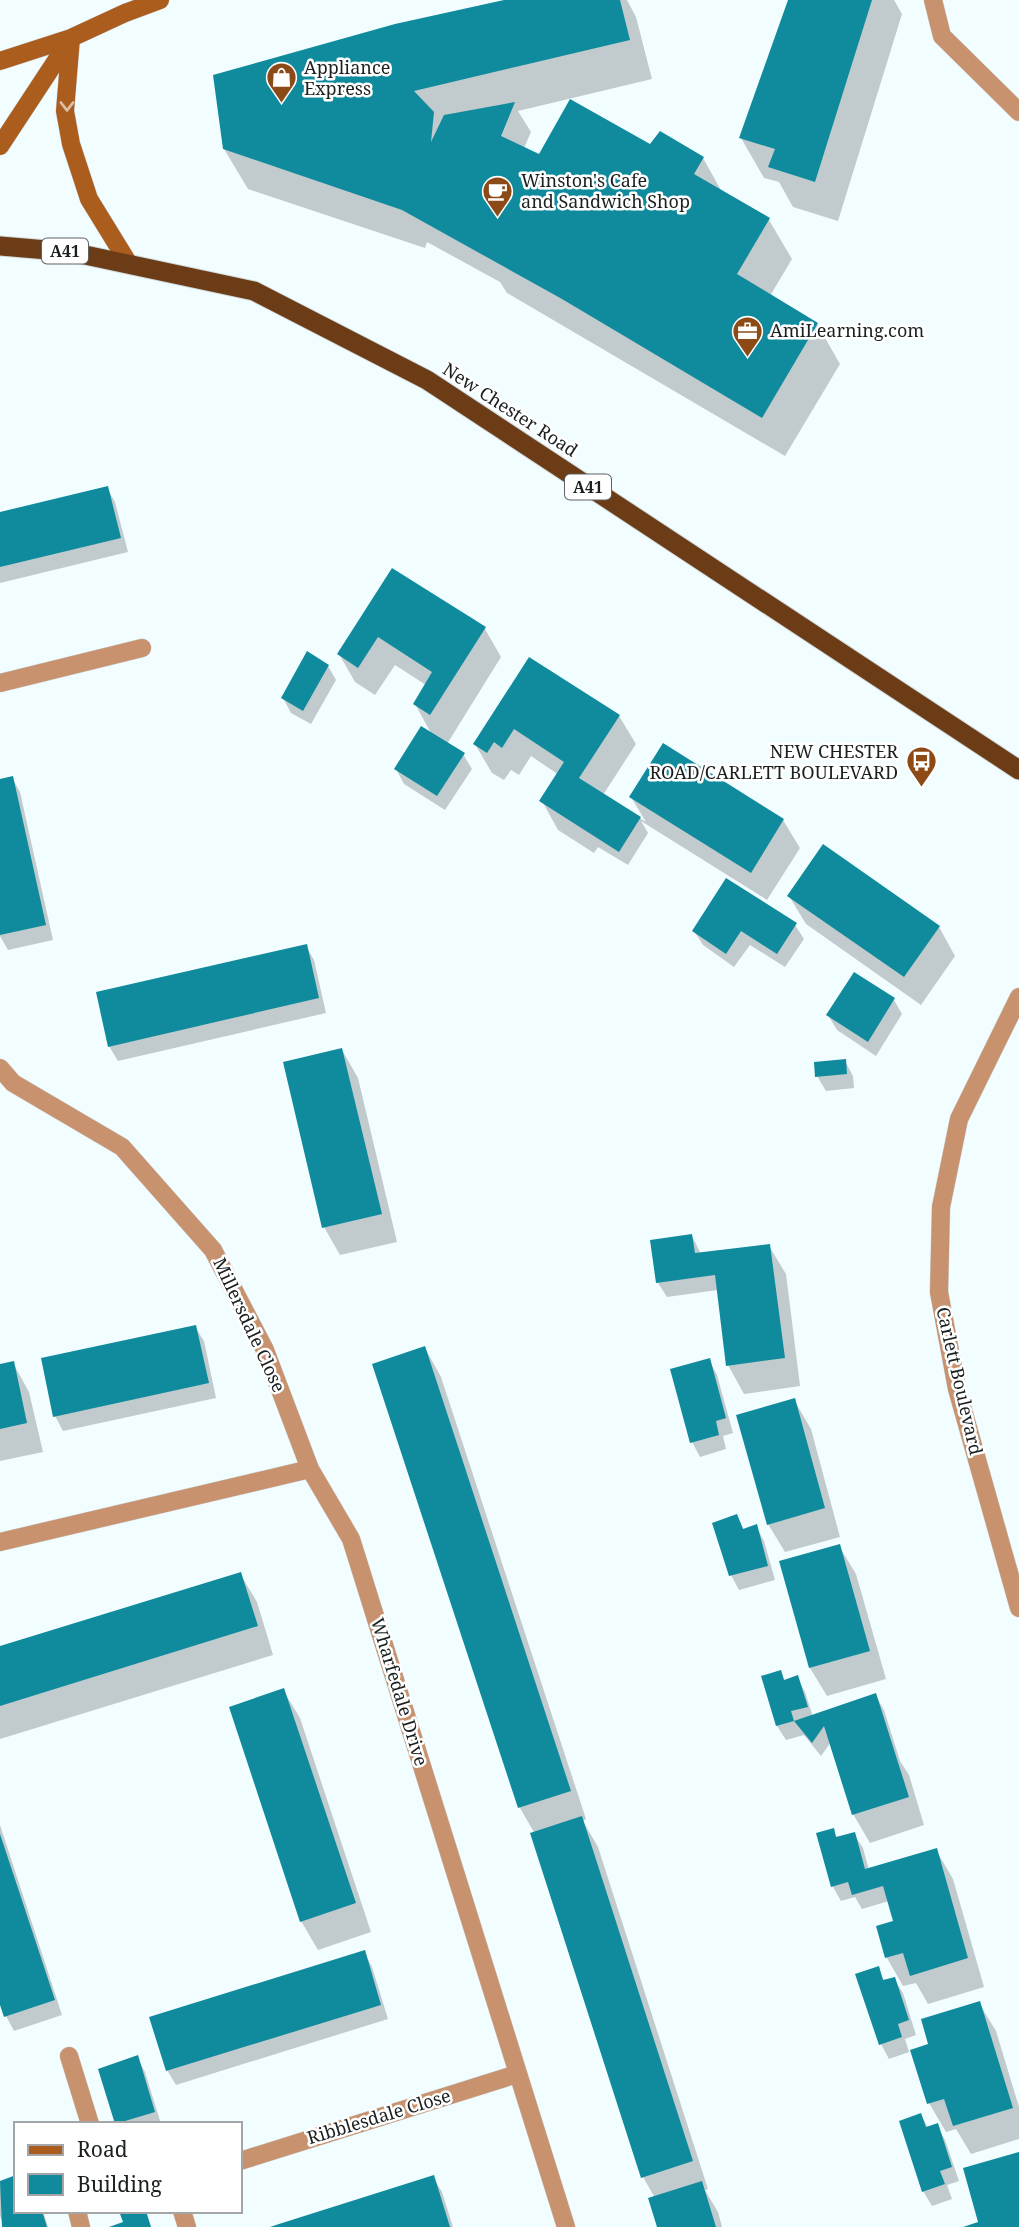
<svg xmlns="http://www.w3.org/2000/svg" width="1019" height="2227" font-family="'Noto Serif',serif">
	<style>
		.shadow { fill: #0003 }
		.building { fill: #0f8b9d }
		.lines { fill: none; stroke-linecap: round; stroke-linejoin: round }
		.service-casing { stroke: #d0d9db; stroke-width: 19 }
		.minor-casing { stroke: #d0d9db; stroke-width: 19 }
		.secondary-casing { stroke: #d0d9db; stroke-width: 19 }
		.trunk-casing { stroke: #d0d9db; stroke-width: 21 }
		.service { stroke: #c8926e; stroke-width: 18 }
		.minor { stroke: #c8926e; stroke-width: 18 }
		.secondary { stroke: #ab5d1e; stroke-width: 18 }
		.trunk { stroke: #6c3c17; stroke-width: 19 }
		.oneway { stroke: #ddbea5 }
		.labels { text-anchor: middle; stroke-width: 5; stroke-linejoin: round; paint-order: stroke }
		.shield { fill: #fff; stroke: #5f6263; stroke-width: 2 }
		.shield-label { font-size: 16px; font-weight: bold; fill: #1b1f20 }
		.poi-label { font-size: 18px; fill: #1b1f20; stroke: #fff; text-anchor: start }
		.street-label { font-size: 18px; fill: #1b1f20; stroke: #fff }
	</style>
	<rect width="100%" height="100%" fill="#f2fdff"/>
	<path class="shadow" d="M512,0H627L636,17L652,79L518,111L531,132L524,148L540,156L650,146L703,158L722,192L769,220L792,259L770,296L817,324L840,364L785,456L507,293L500,282L427,242L425,248L248,189L224,149Z
		M789,0H894L902,14L838,221L793,207L779,182L764,178L741,138Z
		M107,488L115,502L128,552L0,583V514Z
		M392,570L485,629L501,657L447,744L463,754L472,769L445,810L404,784L396,769L432,735L415,704L426,685L395,665L375,695L355,682L339,654Z
		M529,660L619,716L636,744L603,795L646,822L631,797L783,820L800,848L767,900L641,821L648,833L628,865L598,847L594,853L558,830L542,801L559,775L531,756L519,775L511,770L504,780L492,773L475,744Z
		M328,666L336,680L311,724L291,713L283,698Z
		M12,778L20,792L53,940L8,950L0,936V780Z
		M789,896L939,927L955,956L921,1005L806,924Z
		M795,925L804,939L785,967L750,945L734,967L703,945L694,931Z
		M306,946L314,960L326,1013L118,1061L109,1046Z
		M894,1000L902,1014L876,1056L837,1030L828,1015Z
		M342,1050L358,1078L397,1242L340,1255L324,1227Z
		M845,1061L853,1076L854,1088L826,1091L817,1076Z
		M692,1236L701,1254L769,1246L786,1274L800,1386L744,1394L728,1365L718,1290L667,1297L658,1283L652,1241Z
		M195,1327L204,1341L216,1398L63,1431L55,1416Z
		M425,1348L441,1377L586,1819L583,1821L598,1847L708,2189L705,2190L718,2212L722,2227H659L655,2198L643,2177L535,1834L520,1808L374,1365Z
		M709,1360L717,1375L733,1433L723,1436L726,1449L700,1457L692,1442Z
		M13,1363L29,1392L43,1452L0,1461V1366Z
		M794,1400L811,1429L840,1537L785,1552L768,1524Z
		M737,1516L744,1530L756,1526L764,1541L775,1580L739,1590L731,1575Z
		M839,1546L856,1574L886,1679L827,1696L810,1668L781,1563Z
		M240,1574L257,1602L273,1655L0,1739V1648Z
		M780,1672L785,1681L797,1677L805,1692L813,1717L876,1696L884,1710L900,1761L909,1775L924,1825L870,1843L853,1814L831,1742L821,1756L804,1735L786,1740L777,1726L763,1677Z
		M283,1690L300,1718L371,1932L318,1950L301,1921Z
		M0,1825L62,2015L14,2031L6,2016L0,1999Z
		M833,1830L838,1839L854,1834L863,1848L869,1870L936,1850L953,1879L984,1987L928,2004L916,1983L903,1986L887,1958L878,1928L895,1922L889,1901L862,1909L855,1897L841,1901L833,1887L818,1834Z
		M364,1952L372,1967L388,2019L176,2085L167,2070Z
		M878,1969L885,1982L894,1979L903,1993L916,2035L905,2039L909,2052L889,2059L881,2044Z
		M979,2003L996,2031L1019,2107V2139L971,2154L956,2129L946,2132L929,2103L913,2051L931,2045Z
		M137,2057L145,2072L161,2124H116L100,2070Z
		M921,2115L928,2128L937,2126L945,2140L959,2181L947,2185L952,2199L932,2206L923,2191Z
		M16,2177V2211H43L48,2227H4L0,2216V2183Z
		M433,2177L442,2192L453,2227H275Z"/>
	<path class="building" d="M504,0H620L630,40L414,91L434,112L431,142L444,115L515,102L501,136L539,154L570,99L650,144L660,131L704,157L694,174L770,218L737,274L818,323L762,418L562,299L402,210L223,149L213,75L395,24Z
		M788,0H872L815,182L768,167L775,149L739,138Z
		M108,486L121,538L0,567V512Z
		M392,568L486,627L430,715L413,704L432,672L378,637L358,668L337,654Z
		M307,651L329,665L303,711L281,698Z
		M529,657L620,715L579,778L641,817L619,852L539,801L564,762L514,729L502,748L494,742L487,753L473,744Z
		M421,726L465,753L437,796L394,769Z
		M663,743L784,819L751,873L629,797Z
		M13,776L46,925L0,935V779Z
		M823,844L940,926L904,977L787,896Z
		M726,878L797,923L777,954L741,931L726,954L692,931Z
		M307,944L319,998L108,1047L96,992Z
		M854,972L895,998L868,1042L826,1015Z
		M342,1048L382,1214L322,1228L283,1062Z
		M846,1059L847,1074L815,1077L814,1062Z
		M692,1234L695,1253L770,1244L785,1358L726,1366L715,1275L656,1283L650,1240Z
		M196,1325L209,1383L53,1417L41,1358Z
		M425,1346L571,1791L518,1808L372,1364Z
		M710,1358L726,1418L716,1421L719,1435L690,1443L670,1369Z
		M14,1361L27,1423L0,1429V1364Z
		M795,1398L825,1508L767,1525L736,1415Z
		M737,1514L743,1529L757,1524L768,1566L729,1576L712,1523Z
		M840,1544L870,1651L809,1668L779,1561Z
		M241,1572L258,1626L0,1706V1646Z
		M781,1670L784,1680L798,1675L808,1707L791,1711L794,1721L776,1726L761,1676Z
		M284,1688L356,1903L300,1922L229,1707Z
		M876,1693L909,1797L852,1815L824,1726L812,1743L794,1721Z
		M582,1816L693,2161L641,2178L530,1833Z
		M834,1828L836,1837L855,1832L865,1869L937,1848L968,1958L910,1976L903,1953L885,1958L876,1926L893,1921L883,1886L852,1895L848,1882L831,1887L816,1833Z
		M0,1834L55,2000L4,2017L0,2005Z
		M365,1950L381,2005L166,2071L149,2017Z
		M879,1966L883,1980L895,1977L909,2020L898,2024L902,2037L879,2045L855,1974Z
		M980,2001L1013,2108L953,2126L944,2099L927,2104L910,2050L928,2044L921,2019Z
		M138,2055L155,2112L115,2124L98,2069Z
		M921,2113L926,2127L938,2123L952,2167L940,2171L945,2184L922,2192L899,2121Z
		M1019,2152V2227H963L978,2222L963,2168Z
		M16,2175V2211H42L47,2227H2L0,2181Z
		M434,2175L450,2227H270L279,2224Z
		M702,2181L716,2227H657L648,2198Z
		M119,2211H146L151,2227H109L123,2222Z"/>
	<g class="lines">
		<defs>
			<path id="service" d="M0,683L142,648
				M69,2056L90,2124
				M77,2211L81,2227
				M182,2211L187,2227"/>
			<path id="minor" d="M933,0L942,36L1019,112
				M1019,997L959,1119L941,1207L939,1292L957,1389L1019,1608
				M0,1068L13,1083L122,1147L213,1250L265,1350L310,1469
				M0,1542L310,1469L351,1539L566,2227
				M240,2161L517,2074"/>
			<path id="secondary" d="M71,38L65,111L71,144L89,199L129,264
				M0,61L71,38L125,13L160,0
				M0,146L69,41"/>
			<path id="trunk" d="M0,246L71,252L254,291L427,380L1019,770"/>
		</defs>
		<use href="#service" class="service-casing"/>
		<use href="#minor" class="minor-casing"/>
		<use href="#secondary" class="secondary-casing"/>
		<use href="#trunk" class="trunk-casing"/>
		<use href="#service" class="service"/>
		<use href="#minor" class="minor"/>
		<use href="#secondary" class="secondary"/>
		<use href="#trunk" class="trunk"/>
	</g>
	<defs><path id="oneway-chevron" d="M-2-3.5L2.5 0L-2 3.5" fill="none" stroke-width="1.6" stroke-linecap="round" stroke-linejoin="round" transform="scale(1.75)"/></defs>
	<use class="oneway" href="#oneway-chevron" transform="translate(67 106) rotate(90)"/>
	<defs>
		<symbol id="shop-pin" viewBox="-11 -11 22 30"><path d="M0 17L-7.5 6A9.5 9.5 0 1 1 7.5 6Z" fill="#8c4b16" stroke="#fff"/><path d="M-5-2.5h2.3a2.7 3.5 0 0 1 5.4 0H5L5.5 6h-11ZM-1.5-2.5h3a1.5 2.3 0 0 0-3 0Z" fill="#fff"/></symbol>
		<symbol id="cafe-pin" viewBox="-11 -11 22 30"><path d="M0 17L-7.5 6A9.5 9.5 0 1 1 7.5 6Z" fill="#8c4b16" stroke="#fff"/><path d="M-5.5-4.5H6V0H3Q3 3.5 0 3.5H-2.5Q-5.5 3.5-5.5 0ZM3-3.2v2h1.7v-2ZM-6 4.5H4V6H-6Z" fill="#fff"/></symbol>
		<symbol id="office-pin" viewBox="-11 -11 22 30"><path d="M0 17L-7.5 6A9.5 9.5 0 1 1 7.5 6Z" fill="#8c4b16" stroke="#fff"/><path d="M-6-3h4V-5.5h4V-3h4V5H-6ZM-1-4.5V-3h2v-1.5ZM-6 0V1H6V0Z" fill="#fff"/></symbol>
		<symbol id="bus-pin" viewBox="-11 -11 22 30"><path d="M0 17L-7.5 6A9.5 9.5 0 1 1 7.5 6Z" fill="#8c4b16" stroke="#fff"/><path d="M-5-6H5V4H4V6H2V4H-2V6H-4V4H-5ZM-3.5-4V0h7V-4ZM-3.5 1.2v1.5H-2V1.2ZM2 1.2v1.5H3.5V1.2Z" fill="#fff"/></symbol>
	</defs>
	<g fill-rule="evenodd">
		<use href="#shop-pin" x="264" y="60" width="35" height="47"/>
		<use href="#cafe-pin" x="480" y="174" width="35" height="47"/>
		<use href="#office-pin" x="730" y="314" width="35" height="47"/>
		<use href="#bus-pin" x="904" y="744" width="35" height="47"/>
	</g>
	<g class="labels">
		<g class="shield">
			<rect x="42" y="238.5" width="46" height="25" rx="5"/>
			<rect x="565" y="474.5" width="46" height="25" rx="5"/>
		</g>
		<g class="shield-label">
			<text x="65" y="257">A41</text>
			<text x="588" y="493">A41</text>
		</g>
		<g class="poi-label">
			<text x="304" y="74">Appliance<tspan x="304" dy="21">Express</tspan></text>
			<text x="521" y="187">Winston's Cafe<tspan x="521" dy="21">and Sandwich Shop</tspan></text>
			<text x="770" y="337">AmiLearning.com</text>
			<text x="898" y="758" text-anchor="end">NEW CHESTER<tspan x="898" dy="21">ROAD/CARLETT BOULEVARD</tspan></text>
		</g>
		<g class="street-label">
			<text transform="translate(510 410) rotate(33)" y="6">New Chester Road</text>
			<text transform="translate(249 1325) rotate(65)" y="6">Millersdale Close</text>
			<text transform="translate(959 1381) rotate(77)" y="6">Carlett Boulevard</text>
			<text transform="translate(399 1692) rotate(73)" y="6">Wharfedale Drive</text>
			<text transform="translate(379 2117) rotate(-17)" y="6">Ribblesdale Close</text>
		</g>
	</g>
	<rect x="14" y="2122" width="228" height="91" fill="#ffffff" stroke="#a4a5a6" stroke-width="2"/>
	<rect x="28" y="2145" width="35" height="10" fill="#ab5d1e" stroke="#a4a5a6" stroke-width="2"/>
	<text x="77" y="2157" font-size="21" fill="#1b1f20">Road</text>
	<rect x="28" y="2174" width="35" height="21" fill="#0f8b9d" stroke="#a4a5a6" stroke-width="2"/>
	<text x="77" y="2192" font-size="21" fill="#1b1f20">Building</text>
</svg>
